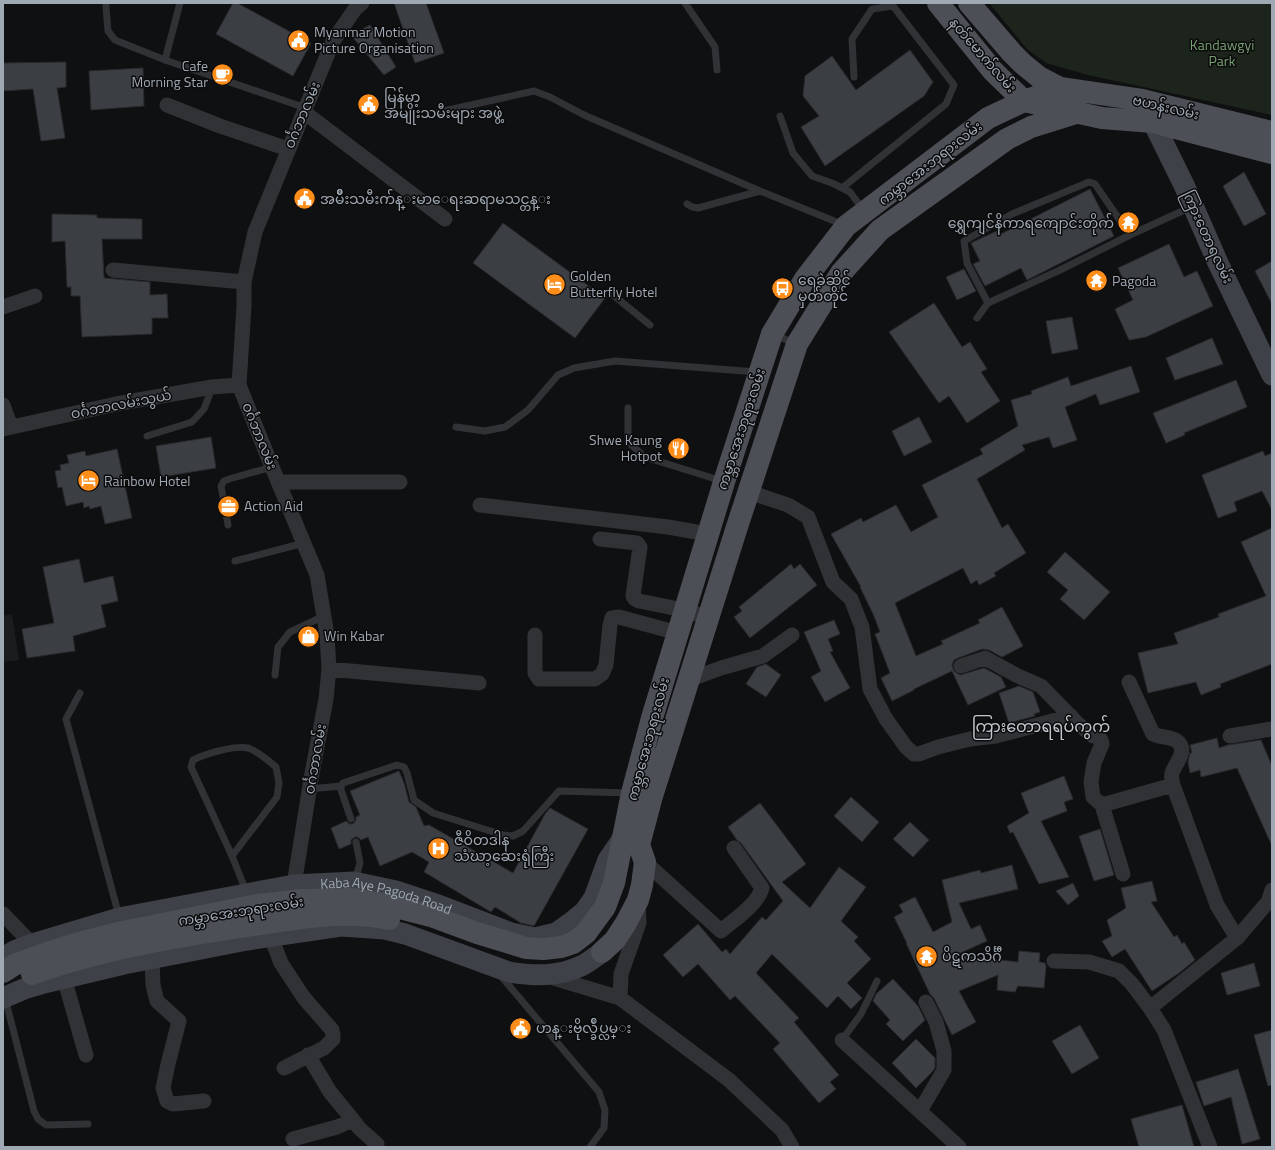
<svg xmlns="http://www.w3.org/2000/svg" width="1275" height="1150" font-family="'Titillium Web','Noto Sans Myanmar',sans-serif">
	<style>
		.built { fill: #1b1c1e }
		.green { fill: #1c241c }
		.building { fill: #3b3e42; stroke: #292a2d }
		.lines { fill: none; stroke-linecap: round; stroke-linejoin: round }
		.lane { stroke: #303236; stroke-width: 7 }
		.street { stroke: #303236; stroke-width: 15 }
		.secondary { stroke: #3e4147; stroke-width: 21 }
		.primary { stroke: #4c5056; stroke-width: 22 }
		.labels { text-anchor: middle; stroke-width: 3; stroke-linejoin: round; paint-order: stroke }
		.poi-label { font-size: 14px; fill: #9fa9b4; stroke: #0b0b0c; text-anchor: start }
		.park-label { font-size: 14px; fill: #78a174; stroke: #0b0b0c }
		.street-label { font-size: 14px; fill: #9fa9b4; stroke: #0b0b0c }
		.quarter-label { font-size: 16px; fill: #c0c7cf; stroke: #0b0b0c }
	</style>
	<rect width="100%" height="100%" fill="#0f1011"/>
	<path class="built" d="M12,614L19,660L3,662V616Z"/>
	<path class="green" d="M989,3H1272V115L1088,75L1046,63L1028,50Z"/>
	<path class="building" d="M233,3H237L311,43L293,76L216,34Z
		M394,3H426L444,53L415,63Z
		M370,25L396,67L384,75L351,35Z
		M910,50L933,82L924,96L825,166L801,127L819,116L803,96L805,76L832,56L856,90Z
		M66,62V87L57,88L65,138L41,141L33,89L3,91V63Z
		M143,68L144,106L91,110L89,71Z
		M1244,172L1266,214L1244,226L1223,186Z
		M1090,189L1114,236L1027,280L1021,268L985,286L973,264L980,261L971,243L999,230L1001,234Z
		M52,214L97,215V218L142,219V239H102L104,278L150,282V295L167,294L168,318H152V334L82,337L80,296H71V287H67L65,241L52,242Z
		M503,223L605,298L575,338L473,263Z
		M1169,244L1184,277L1197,271L1213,306L1146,337L1129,340L1115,309L1133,300L1118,268Z
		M1272,261V304L1255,271Z
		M964,269L976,291L957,300L946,277Z
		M934,303L962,347L970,342L987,369L981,372L1000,401L967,423L949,396L939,403L889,332Z
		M1072,317L1078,349L1052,354L1046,321Z
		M1212,338L1223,364L1175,380L1166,358Z
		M1131,366L1140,392L1100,405L1096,394L1065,407L1077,440L1053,448L1049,437L1022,445L1025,450L977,479L1002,528L1008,524L1026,553L994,573L996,576L979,585L977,580L971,584L963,568L895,603L916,656L943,644L941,641L980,623L978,620L1002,607L1023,646L1002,657L989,650L982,649L958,658L954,660L952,665L953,669L955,672L960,675L984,668L1001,677L1006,687L968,705L952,671L914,689V690L892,701L881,678L890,673L875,634L880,632L874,616L860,587H861L831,534L861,518L863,522L896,505L911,532L938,517L922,485L983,454L980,449L1018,426L1011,400L1032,394L1031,391L1068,377L1071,386Z
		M1236,380L1247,407L1184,433L1185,435L1166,443L1153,413Z
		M919,417L932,442L904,456L892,431Z
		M211,437L216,468L161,477L156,446Z
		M117,449L132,518L105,524L101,506L90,509L89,506L84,508L83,502L66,506L62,487L58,488L55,471L61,470L60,465L69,463L67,455L85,451L86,456Z
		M1263,451L1265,456L1272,453V510L1262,491L1234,502L1237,511L1218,518L1202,475Z
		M1272,528V664L1220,684L1221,687L1201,695L1196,682L1148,693L1138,653L1178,644L1174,633L1219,617L1218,614L1266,596L1241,542Z
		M1065,552L1110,592L1084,620L1060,599L1068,590L1047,572Z
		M79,559L84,583L113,576L118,601L101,605L106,627L73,636L75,651L27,658L22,629L54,623L43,567Z
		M791,564L794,569L800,564L817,585L750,638L734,617L742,611L739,607Z
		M834,620L840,634L828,639L833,651L830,652L850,688L825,702L811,677L821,671L804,632Z
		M766,664L781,675L766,697L746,684L757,667Z
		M1019,686L1033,692L1040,712L1034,714L1035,716L1009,723L999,693Z
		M1217,738L1219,748L1228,745L1261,740L1272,766V846L1237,768L1201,777L1200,770L1190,773L1188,762L1190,753H1192L1190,745Z
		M399,771L404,783L409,802L416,807L424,826L429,825L513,873L545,814L550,808L588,829L534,926L521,923L495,907L491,912L424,872L429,862L412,852L380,866L368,837L361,840L358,837H355L351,840V844L339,849L331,828L346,821L350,824H353L356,820V817L360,815L350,791Z
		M1064,776L1073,799L1064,802L1067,811L1041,821L1069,877L1039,884L1013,832L1010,833L1007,826L1029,813L1021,793Z
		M851,797L879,822L862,842L834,816Z
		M760,803L806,864L782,882L810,908L839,867L866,887L841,921L858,937L854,941L871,959L847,983L862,998L851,1009L838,996L827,1008L772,954L756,973L799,1018L794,1022L839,1075L830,1082L836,1089L819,1103L773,1049L780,1043L735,996L730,1000L698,964L683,977L663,955L698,924L722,952L726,949L730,954L762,917L766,920L783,901L741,843L737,840L728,827Z
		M910,822L929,840L913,857L893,839Z
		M1100,829L1114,875L1094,881L1079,836Z
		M1012,865L1018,889L959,903L971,929L980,925L987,941L956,955L1018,962L1019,951L1040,953L1039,962L1045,963L1046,966L1044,988L1018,986L1015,992L997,990L998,975L959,991L976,1022L952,1035L934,998L930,994L906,943H907L894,917L903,912L899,905L915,897L933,932L952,922L942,880L980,870L981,873Z
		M1152,881L1157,901L1151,902L1174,937L1177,935L1182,944L1184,942L1195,960L1179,973L1152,991L1125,949L1112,957L1102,941L1112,936L1107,920L1126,908L1121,888Z
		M1073,883L1079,896L1068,905L1056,891Z
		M1254,963L1260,986L1227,995L1221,973Z
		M893,979L918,1006L925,1020L903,1041L886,1024L890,1020L873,1001L876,994Z
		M1080,1025L1099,1058L1072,1074L1052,1041Z
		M1272,1030V1085L1268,1086L1254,1035Z
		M916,1039L935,1058V1068L932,1072L916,1088L892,1063Z
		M1238,1069L1260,1139L1242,1144L1231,1097L1204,1106L1196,1082Z
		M1182,1105L1194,1147H1139L1131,1119Z"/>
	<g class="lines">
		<path class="lane" d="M106,3V7L108,31L115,40L165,60L306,108
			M685,3L715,47L717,70
			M165,60L180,3
			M439,112L534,91L550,97L584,115L760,191L844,225
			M780,116L793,153L812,176L832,183L850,192L864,211
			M842,188L946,104L954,85L893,6L872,9L852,39L854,77
			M687,204L692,207L698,208L760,191
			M613,295L650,325
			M988,303L967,263L964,241L1012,214L1089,182L1095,184L1130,235
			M977,318L988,303L1058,271L1130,235L1191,207
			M774,334L795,344
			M628,408V442L645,457L722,481
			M456,427L485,431L505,427L528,410L558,375L574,368L615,361L757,372
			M147,436L192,422L204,409L212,388
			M228,525L221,486L224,481L229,479L272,467
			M235,561L304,543
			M275,675L278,647L290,632L324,616
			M80,693L66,719L119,916
			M341,786V790L351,819
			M309,789L341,786L343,783L397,765L404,767L407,773L414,800L433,813L503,835L513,836L523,831L559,791L629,793
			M232,856L277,797L279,783L276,767C269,761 257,751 248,748C234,745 205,754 193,760L191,767L232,856L246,891
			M355,880L360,863L356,842
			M500,975L599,1092L605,1110L604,1128L590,1147
			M5,998L34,1111L38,1119L46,1125L88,1124
			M842,1040L861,1014L877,981"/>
		<path class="street" d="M167,105L220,126L288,149
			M304,112L445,219
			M113,270L244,282
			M3,307L35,296
			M3,405L11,427
			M3,429L116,404L212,387L239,385
			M279,482H400
			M749,492L788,505L808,517L833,582L851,599L862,627L870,689L886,719L906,747L914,754H919L938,747L970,739L996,736L1071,716
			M480,505L668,527L708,534
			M600,539L637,543L640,547L633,596L635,599L639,601L684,610L709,618
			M535,635V673L539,679H595L602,674L606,665L610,625L612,618L619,617L678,633
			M961,666L985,658L1016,675L1041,686L1077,723L1093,736L1098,737L1101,740L1102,744L1094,763L1091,782L1093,797L1102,805
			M329,669L479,683
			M688,680L721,668L763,656L792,635
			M1129,682L1153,734C1161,738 1170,736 1177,741C1189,751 1175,763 1172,773C1171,776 1172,781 1173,785L1217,905L1237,938
			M1230,736L1272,729
			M645,862L721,931C734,920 758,904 762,888L734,848
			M1123,874L1102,805L1173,785
			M294,885L311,779L326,699L329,669L327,635L317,575L272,467L239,385L244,306V282L255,232L333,41L355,9L362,3
			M3,914L32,944
			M271,937L281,963L304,998L332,1030L333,1035V1039L324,1048L284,1068
			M152,958L153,985L157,1001L179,1021L168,1064L163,1088L167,1101L173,1104L204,1101
			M1054,961L1089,962L1119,971L1132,984L1150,1008L1164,1030L1210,1147
			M547,976L620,998L729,1080L782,1130L792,1147
			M64,978L86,1055
			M620,998L621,974L639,923L638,902
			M1150,1008L1237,938L1268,902L1272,890
			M842,1040L959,1147
			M920,1111L944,1070V1051L936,1022L926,1002
			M353,1120L360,1129L377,1144
			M293,1139L337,1127L353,1120L330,1092L308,1055"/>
		<g class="secondary">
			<path d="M1147,110L1184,185L1218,263L1272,375"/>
			<path id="s1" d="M3,958L14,951L32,944L119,918L294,885L354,882L396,891L441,906L511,933L535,938L556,933L573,921L584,912L594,898L608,860L623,838"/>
			<path d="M3,998L24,989L44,983L124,964L247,940L341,926L385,929L405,934L509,972C534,976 558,977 581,966C588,963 595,957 602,952"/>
		</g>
		<path class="primary" d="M938,3L993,71L1024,101L1102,118L1153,122L1272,153
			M969,3L1012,53L1023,64L1039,77L1060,88L1142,100L1272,132
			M602,952L615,940L626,923L638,900L642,885L645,862L639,845L652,796L736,530L797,344L841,273L880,230L1007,139L1031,127L1079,112
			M3,972L14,965L47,953L79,943L123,932L257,905L302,900L354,899L392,906L431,916L477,933L526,948L543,949L561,947L573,943L586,933L605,907L614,883L632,793L652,718L724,482L772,334L805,279L846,226L988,118L1024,101L1060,88
			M32,974C101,949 175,937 247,926C294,919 342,909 389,919"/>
	</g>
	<defs>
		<symbol id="civic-disc" viewBox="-11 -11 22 22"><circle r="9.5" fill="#ff8d1a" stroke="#0b0b0c"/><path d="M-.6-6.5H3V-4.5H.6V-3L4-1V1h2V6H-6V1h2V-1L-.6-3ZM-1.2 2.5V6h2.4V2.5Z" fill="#fff"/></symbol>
		<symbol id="cafe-disc" viewBox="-11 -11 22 22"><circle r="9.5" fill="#ff8d1a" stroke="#0b0b0c"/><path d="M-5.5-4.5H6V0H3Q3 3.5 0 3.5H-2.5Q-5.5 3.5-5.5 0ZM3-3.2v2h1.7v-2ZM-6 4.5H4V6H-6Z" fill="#fff"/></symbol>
		<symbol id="temple-disc" viewBox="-11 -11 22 22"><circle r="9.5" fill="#ff8d1a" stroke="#0b0b0c"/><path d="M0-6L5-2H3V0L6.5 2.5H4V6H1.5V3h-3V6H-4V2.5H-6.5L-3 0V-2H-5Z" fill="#fff"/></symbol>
		<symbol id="hotel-disc" viewBox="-11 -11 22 22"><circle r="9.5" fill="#ff8d1a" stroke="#0b0b0c"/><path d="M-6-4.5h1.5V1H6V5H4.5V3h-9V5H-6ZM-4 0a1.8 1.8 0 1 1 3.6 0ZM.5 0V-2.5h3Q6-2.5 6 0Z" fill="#fff"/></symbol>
		<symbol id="bus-disc" viewBox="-11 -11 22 22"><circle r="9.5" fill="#ff8d1a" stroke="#0b0b0c"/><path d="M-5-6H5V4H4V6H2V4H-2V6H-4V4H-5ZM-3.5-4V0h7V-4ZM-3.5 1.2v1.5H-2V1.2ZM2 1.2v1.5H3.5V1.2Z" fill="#fff"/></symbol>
		<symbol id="restaurant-disc" viewBox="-11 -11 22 22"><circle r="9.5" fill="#ff8d1a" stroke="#0b0b0c"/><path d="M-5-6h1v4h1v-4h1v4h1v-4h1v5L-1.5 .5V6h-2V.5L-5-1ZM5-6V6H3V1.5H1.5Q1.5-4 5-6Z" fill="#fff"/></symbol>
		<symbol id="office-disc" viewBox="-11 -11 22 22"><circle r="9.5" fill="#ff8d1a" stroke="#0b0b0c"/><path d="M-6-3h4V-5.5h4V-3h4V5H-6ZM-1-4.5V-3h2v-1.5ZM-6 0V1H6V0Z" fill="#fff"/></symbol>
		<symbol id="shop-disc" viewBox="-11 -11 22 22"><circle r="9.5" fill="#ff8d1a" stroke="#0b0b0c"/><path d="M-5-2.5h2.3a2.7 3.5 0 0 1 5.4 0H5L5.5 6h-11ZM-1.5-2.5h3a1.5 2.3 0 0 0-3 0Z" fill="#fff"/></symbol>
		<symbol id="hospital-disc" viewBox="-11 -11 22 22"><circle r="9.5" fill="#ff8d1a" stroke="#0b0b0c"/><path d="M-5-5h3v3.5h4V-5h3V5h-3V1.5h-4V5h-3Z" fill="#fff"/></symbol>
	</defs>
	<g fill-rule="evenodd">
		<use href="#civic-disc" x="286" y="28" width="25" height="25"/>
		<use href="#cafe-disc" x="210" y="62" width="25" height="25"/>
		<use href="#civic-disc" x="356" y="92" width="25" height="25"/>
		<use href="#civic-disc" x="292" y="186" width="25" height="25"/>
		<use href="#temple-disc" x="1116" y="210" width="25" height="25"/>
		<use href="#temple-disc" x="1084" y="268" width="25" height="25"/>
		<use href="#hotel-disc" x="542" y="272" width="25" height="25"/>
		<use href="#bus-disc" x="770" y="276" width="25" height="25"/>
		<use href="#restaurant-disc" x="666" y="436" width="25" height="25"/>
		<use href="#hotel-disc" x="76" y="468" width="25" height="25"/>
		<use href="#office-disc" x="216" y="494" width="25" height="25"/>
		<use href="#shop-disc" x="296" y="624" width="25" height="25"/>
		<use href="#hospital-disc" x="426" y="836" width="25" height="25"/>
		<use href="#temple-disc" x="914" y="944" width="25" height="25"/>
		<use href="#civic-disc" x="508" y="1016" width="25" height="25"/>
	</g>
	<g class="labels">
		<g class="poi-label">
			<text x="314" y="37">Myanmar Motion<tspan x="314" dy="16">Picture Organisation</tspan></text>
			<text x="208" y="71" text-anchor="end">Cafe<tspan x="208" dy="16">Morning Star</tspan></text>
			<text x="384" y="102">မြန်မာ့<tspan x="384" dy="16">အမျိုးသမီးများ အဖွဲ့</tspan></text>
			<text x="320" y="204">အမ်ိဳးသမီးက်န္းမာေရးဆရာမသင္တန္း</text>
			<text x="1114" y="228" text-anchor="end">ရွှေကျင်နိကာရကျောင်းတိုက်</text>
			<text x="570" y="281">Golden<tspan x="570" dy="16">Butterfly Hotel</tspan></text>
			<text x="798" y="285">ရေခဲဆိုင်<tspan x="798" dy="16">မှတ်တိုင်</tspan></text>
			<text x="1112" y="286">Pagoda</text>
			<text x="662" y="445" text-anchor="end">Shwe Kaung<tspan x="662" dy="16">Hotpot</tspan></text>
			<text x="104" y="486">Rainbow Hotel</text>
			<text x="244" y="511">Action Aid</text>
			<text x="324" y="641">Win Kabar</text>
			<text x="454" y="845">ဇီဝိတဒါန<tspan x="454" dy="16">သံဃာ့ဆေးရုံကြီး</tspan></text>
			<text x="942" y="961">ပိဋကသိင်္ဂီ</text>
			<text x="536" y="1033">ဟန္းဗိုလ္ခ်ဳပ္လမ္း</text>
		</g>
		<g class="park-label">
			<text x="1222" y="50">Kandawgyi<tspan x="1222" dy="16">Park</tspan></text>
		</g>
		<g class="street-label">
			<text transform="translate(983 55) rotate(49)" y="5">နတ်မောက်လမ်း</text>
			<text transform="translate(1166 107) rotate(13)" y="5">ဗဟန်းလမ်း</text>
			<text transform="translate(302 115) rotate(-67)" y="5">ဝင်္ဂဘာလမ်း</text>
			<text transform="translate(930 163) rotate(-38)" y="5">ကမ္ဘာအေးဘုရားလမ်း</text>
			<text transform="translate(1208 237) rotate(65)" y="5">ကြားတောရလမ်း</text>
			<text transform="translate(121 404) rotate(-11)" y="5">ဝင်္ဂဘာလမ်းသွယ်</text>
			<text transform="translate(741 429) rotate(-72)" y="5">ကမ္ဘာအေးဘုရားလမ်း</text>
			<text transform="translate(260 436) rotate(68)" y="5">ဝင်္ဂဘာလမ်း</text>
			<text transform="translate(648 739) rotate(-75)" y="5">ကမ္ဘာအေးဘုရားလမ်း</text>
			<text transform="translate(315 759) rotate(-80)" y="5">ဝင်္ဂဘာလမ်း</text>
			<text dy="5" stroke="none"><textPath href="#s1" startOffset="395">Kaba Aye Pagoda Road</textPath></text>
			<text transform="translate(241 911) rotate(-9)" y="5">ကမ္ဘာအေးဘုရားလမ်း</text>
		</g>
		<g class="quarter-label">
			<text x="1041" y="732">ကြားတောရရပ်ကွက်</text>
		</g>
	</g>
	<rect width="1275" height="1150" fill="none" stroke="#9fa9b4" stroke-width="8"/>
</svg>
